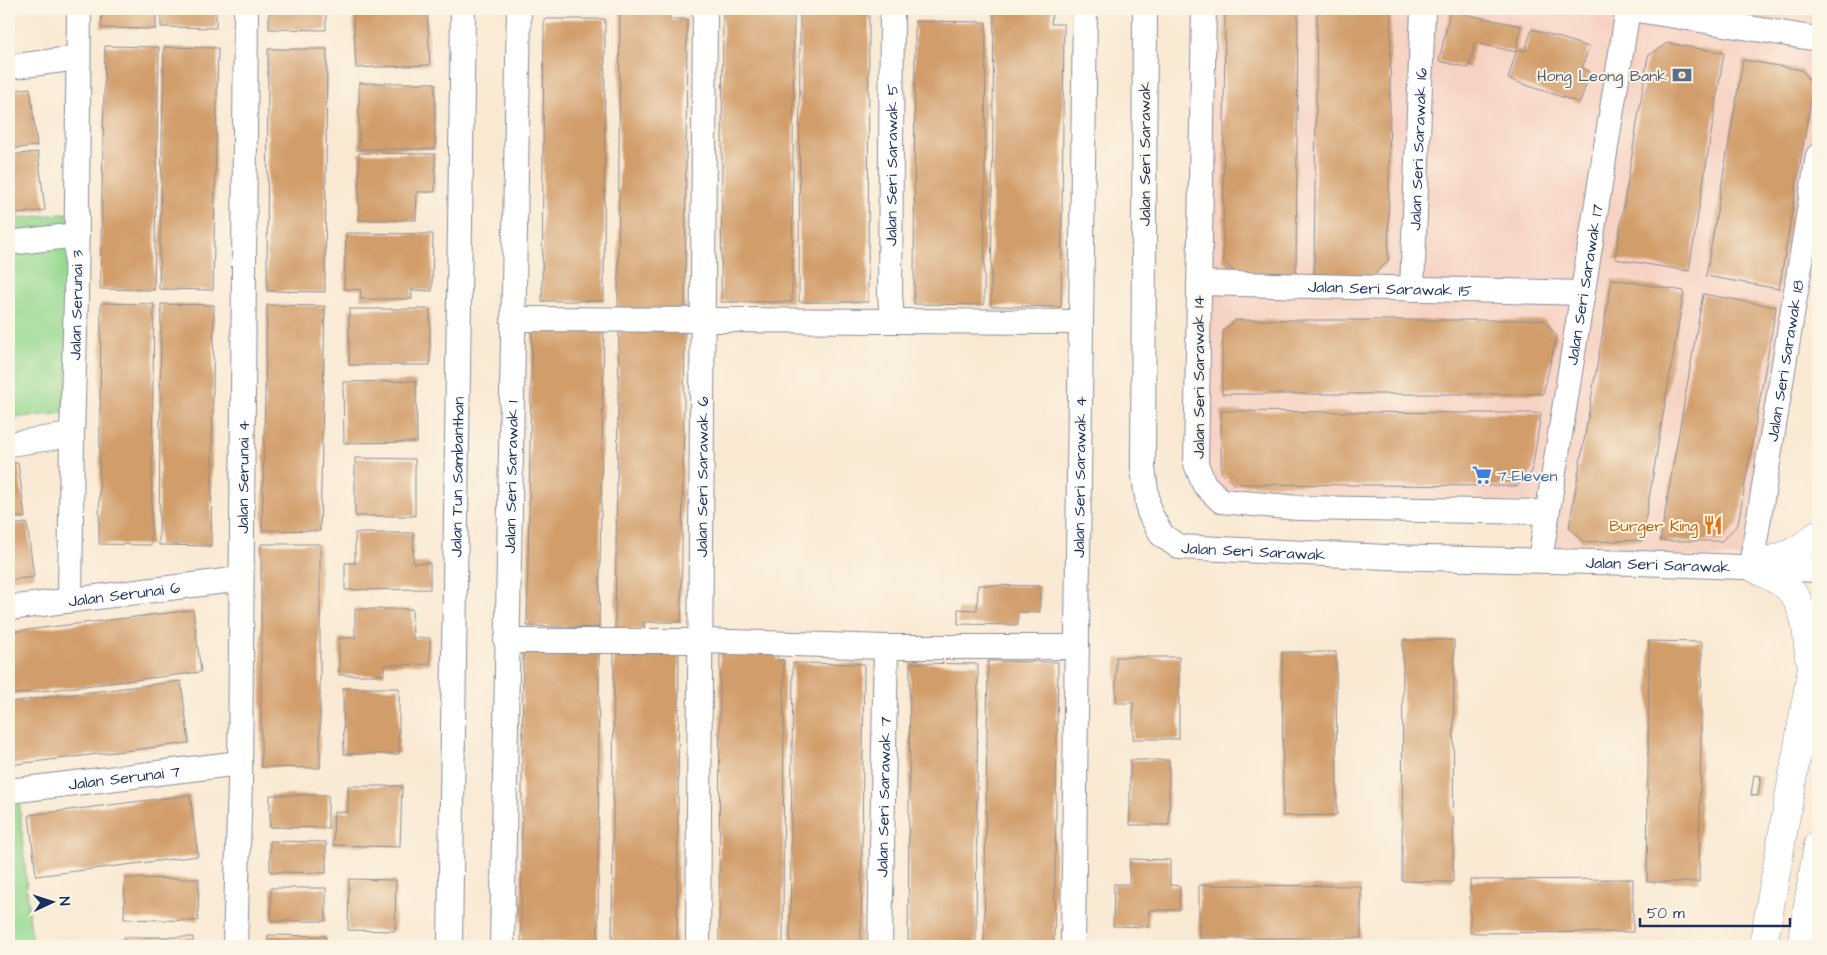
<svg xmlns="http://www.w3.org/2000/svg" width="1827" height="955" font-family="'Architects Daughter',sans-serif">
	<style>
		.built { fill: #f6d2c3 }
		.green { fill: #97d991; stroke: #598478 }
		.building { fill: #d19d6b }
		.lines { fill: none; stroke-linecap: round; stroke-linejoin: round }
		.minor-casing { stroke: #8a8c98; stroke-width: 26 }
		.major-casing { stroke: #8a8c98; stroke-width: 29 }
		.minor { stroke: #fff; stroke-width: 24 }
		.major { stroke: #fff; stroke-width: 28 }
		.labels { text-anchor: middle; stroke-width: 4; stroke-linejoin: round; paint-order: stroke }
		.service-label { font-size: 16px; fill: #4e5e75; stroke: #fcf5e5; text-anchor: end }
		.street-label { font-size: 16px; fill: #1b2f5e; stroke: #fcf5e5 }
		.shop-label { font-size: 16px; fill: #366cbe; stroke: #fcf5e5; text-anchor: start }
		.food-label { font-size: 16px; fill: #c56008; stroke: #fcf5e5; text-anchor: end }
	</style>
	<rect width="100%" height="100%" fill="#fcf5e5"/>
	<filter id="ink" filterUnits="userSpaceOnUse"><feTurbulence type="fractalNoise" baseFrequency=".02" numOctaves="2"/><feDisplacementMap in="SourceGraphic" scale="10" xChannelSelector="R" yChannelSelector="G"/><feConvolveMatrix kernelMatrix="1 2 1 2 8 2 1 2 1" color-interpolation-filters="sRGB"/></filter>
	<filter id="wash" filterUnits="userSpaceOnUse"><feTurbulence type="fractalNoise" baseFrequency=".0096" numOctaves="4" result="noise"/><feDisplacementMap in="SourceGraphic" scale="20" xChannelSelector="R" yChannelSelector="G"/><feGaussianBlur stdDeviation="1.12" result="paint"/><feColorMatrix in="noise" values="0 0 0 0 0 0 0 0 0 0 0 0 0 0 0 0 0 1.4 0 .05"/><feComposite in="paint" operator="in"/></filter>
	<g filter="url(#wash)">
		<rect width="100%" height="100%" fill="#f9e9d3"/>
		<path class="built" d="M1211,9H1818V112L1781,327L1744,558L1548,553L1555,502L1315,501L1226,492L1213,482L1204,463Z"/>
		<path class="green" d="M71,213L66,413L9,418V219Z
			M19,799L32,946H9V801Z"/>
		<g id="blocks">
			<path class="building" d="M102,9H156V29L101,28Z
				M161,9H216V28L161,27Z
				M269,9H326V30L269,29Z
				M390,9H427L430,65L356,68L353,10Z
				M620,9H670V19H687L685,310L618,309Z
				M800,9H830V13H869L868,302H799Z
				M994,9H1052L1051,24H1064L1061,307L991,306Z
				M1225,9H1298L1296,274H1236L1223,260Z
				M1317,9H1386L1391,14L1388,261L1374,275L1314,274Z
				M1450,11L1521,26L1516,52L1475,43L1469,68L1439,61Z
				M723,12L794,13L792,302H721Z
				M544,19H605L604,301H542Z
				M915,21L986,22L984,305L914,304Z
				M1532,29L1589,47L1582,69L1590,72L1580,103L1508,79L1517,49L1525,51Z
				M1667,43L1724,53L1689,271L1615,259L1648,56Z
				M105,46L159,47L154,290L100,289Z
				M164,47L218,48L213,290L159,289Z
				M268,49H327L325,292L267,291Z
				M1743,60L1802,70L1813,87L1779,289L1706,276Z
				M359,83H435V149H359Z
				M30,88L37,146L9,149V91Z
				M38,152L45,210L9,215V155Z
				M359,153L435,154V192H417L416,220H359Z
				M346,233L433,234L432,291L412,290V299H360L361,290L344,289Z
				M1612,279L1684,291L1642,540L1583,542L1569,527Z
				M1703,294L1776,307L1738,524L1722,541H1660Z
				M101,303L154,304L151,545L99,544Z
				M161,304L214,305L211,546L159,545Z
				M267,305L325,306L320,531L262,530Z
				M349,309H430V365H349Z
				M1236,320H1544L1557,336L1543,394H1222L1223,331Z
				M532,325L604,326L599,628L527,626Z
				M619,328L685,329L681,622H644V630L615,629Z
				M416,381L417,442L344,443L343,382Z
				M1221,411L1477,413H1541L1532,472L1517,486H1497L1233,484L1221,472Z
				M355,458L415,459V516H355Z
				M18,463L25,517L9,519V464Z
				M27,523L34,577L9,580V525Z
				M355,533H414L413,563H430V589L345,590V563H355Z
				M261,544H320V768L261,767Z
				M978,585L1040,586V612H1018V625L958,624V609L977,610Z
				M355,609H412L413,638H430V664L384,665V675H339V638H355Z
				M193,610L201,672L9,695V632Z
				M1403,640H1454L1453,882L1402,881Z
				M1649,641L1702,642L1699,882H1647Z
				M523,648H599L598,942H521Z
				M614,649L679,650L677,945L612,946Z
				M720,650L777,651V660H784L783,943H719Z
				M1282,652H1336L1337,815L1283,816Z
				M1116,657H1179V739H1133V703H1116Z
				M988,661L1058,662L1054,946H984Z
				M793,663L864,664L861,944L790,943Z
				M910,663L978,664L976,946H908Z
				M181,681L189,743L9,765V702Z
				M343,688H399V754H344Z
				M1130,760H1169V825H1130Z
				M1754,775L1761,776L1758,796L1751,795Z
				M348,786H402L400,847L333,845L334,812H348Z
				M190,795L198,856L36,876L29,815Z
				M270,795H328V828L270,827Z
				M270,841L326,842V873L270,872Z
				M1130,859L1170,860V885L1180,886L1179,910H1149V927L1113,926L1114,884H1129Z
				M125,878L199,879L198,921L124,919Z
				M349,879L396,880L395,931L348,930Z
				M1633,879V932L1470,933V880Z
				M1199,885L1361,886V938H1199Z
				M271,888H326V921H271Z
				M268,935L326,936L325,946H267Z
				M124,937H193V946H124Z"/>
		</g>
	</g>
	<g filter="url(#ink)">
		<use href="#blocks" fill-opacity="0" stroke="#8a8c98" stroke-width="1"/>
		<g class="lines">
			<defs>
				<g id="minor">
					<path id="s1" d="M1145,9L1143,468L1149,512L1162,535L1179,547L1386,557L1638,563L1818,570"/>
					<path d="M1204,9L1196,464L1204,484L1221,501L1299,508L1546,512"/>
					<path d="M1631,9L1818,39"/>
					<path d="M9,67L78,58"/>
					<path d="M9,243L77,235"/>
					<path id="s2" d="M1199,283L1582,293"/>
					<path id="s3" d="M1412,289L1423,9"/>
					<path d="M513,319L1081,322"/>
					<path id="s4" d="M892,321L890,293L892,9"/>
					<path d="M9,444L72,435"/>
					<path id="s5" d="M1540,560L1628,9"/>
					<path id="s6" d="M1751,566L1818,156"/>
					<path id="s7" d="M70,600L72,435L76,298L79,9"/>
					<path id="s8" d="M9,608L241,579"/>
					<path d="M506,641H702L886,647H1077"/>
					<path id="s9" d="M9,791L240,763"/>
					<path id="s10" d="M235,946L240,782L246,9"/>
					<path id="s11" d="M450,946L463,9"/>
					<path id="s12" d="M502,946L519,9"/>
					<path id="s13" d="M698,946L705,9"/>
					<path id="s14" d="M880,946L886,647"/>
					<path id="s15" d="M1073,946L1085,9"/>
				</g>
				<path id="major" d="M1751,566C1762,573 1781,580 1789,589C1806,606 1807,634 1809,656
					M1751,566C1778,558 1798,554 1818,534
					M1763,946L1818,633
					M1801,946L1818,845"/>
			</defs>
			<use href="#minor" class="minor-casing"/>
			<use href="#major" class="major-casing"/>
			<use href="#minor" class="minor"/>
			<use href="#major" class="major"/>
		</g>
	</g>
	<defs>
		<symbol id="bank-bare" viewBox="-9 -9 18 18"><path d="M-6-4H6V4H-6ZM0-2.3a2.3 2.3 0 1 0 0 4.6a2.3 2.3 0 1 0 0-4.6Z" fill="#5c6f8a" stroke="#fcf5e5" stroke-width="2.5" paint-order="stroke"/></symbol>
		<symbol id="supermarket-bare" viewBox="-9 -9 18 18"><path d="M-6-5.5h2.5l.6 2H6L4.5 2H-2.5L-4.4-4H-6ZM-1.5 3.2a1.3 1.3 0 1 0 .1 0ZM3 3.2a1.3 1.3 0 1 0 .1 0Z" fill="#3f7fe0" stroke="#fcf5e5" stroke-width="2.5" paint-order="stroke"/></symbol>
		<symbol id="restaurant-bare" viewBox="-9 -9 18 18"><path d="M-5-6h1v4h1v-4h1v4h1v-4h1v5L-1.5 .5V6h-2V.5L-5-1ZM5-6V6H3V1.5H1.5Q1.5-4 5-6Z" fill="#e8710a" stroke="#fcf5e5" stroke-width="2.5" paint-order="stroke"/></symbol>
	</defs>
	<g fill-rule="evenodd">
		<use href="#bank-bare" x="1668" y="61" width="28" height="28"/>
		<use href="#supermarket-bare" x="1468" y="461" width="28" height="28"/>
		<use href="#restaurant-bare" x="1699" y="511" width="28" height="28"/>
	</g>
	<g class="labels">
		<g class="service-label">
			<text x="1667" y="81">Hong Leong Bank</text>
		</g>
		<g class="street-label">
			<text dy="6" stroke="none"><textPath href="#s3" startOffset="140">Jalan Seri Sarawak 16</textPath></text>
			<text transform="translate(1144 154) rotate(-90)" y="6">Jalan Seri Sarawak</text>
			<text dy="6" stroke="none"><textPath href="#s4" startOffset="156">Jalan Seri Sarawak 5</textPath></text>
			<text dy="6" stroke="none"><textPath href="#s5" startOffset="279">Jalan Seri Sarawak 17</textPath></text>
			<text dy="6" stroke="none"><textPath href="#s2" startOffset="191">Jalan Seri Sarawak 15</textPath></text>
			<text dy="6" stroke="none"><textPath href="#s7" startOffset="295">Jalan Serunai 3</textPath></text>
			<text dy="6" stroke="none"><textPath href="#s6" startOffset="208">Jalan Seri Sarawak 18</textPath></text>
			<text transform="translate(1198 377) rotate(-90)" y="6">Jalan Seri Sarawak 14</text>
			<text dy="6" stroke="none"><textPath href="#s12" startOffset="469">Jalan Seri Sarawak 1</textPath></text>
			<text dy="6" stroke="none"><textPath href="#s10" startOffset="469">Jalan Serunai 4</textPath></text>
			<text dy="6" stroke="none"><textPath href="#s11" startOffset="469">Jalan Tun Sambanthan</textPath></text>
			<text dy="6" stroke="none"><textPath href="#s13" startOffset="469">Jalan Seri Sarawak 6</textPath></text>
			<text dy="6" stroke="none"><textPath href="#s15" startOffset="469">Jalan Seri Sarawak 4</textPath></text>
			<text dy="6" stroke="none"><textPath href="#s1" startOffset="625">Jalan Seri Sarawak</textPath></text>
			<text dy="6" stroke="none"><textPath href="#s1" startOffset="1030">Jalan Seri Sarawak</textPath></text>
			<text dy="6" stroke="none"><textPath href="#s8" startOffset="116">Jalan Serunai 6</textPath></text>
			<text dy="6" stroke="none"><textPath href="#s9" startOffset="116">Jalan Serunai 7</textPath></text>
			<text dy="6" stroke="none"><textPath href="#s14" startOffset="149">Jalan Seri Sarawak 7</textPath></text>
		</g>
		<g class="shop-label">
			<text x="1497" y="481">7-Eleven</text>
		</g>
		<g class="food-label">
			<text x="1698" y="531">Burger King</text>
		</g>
	</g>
	<rect width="1827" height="955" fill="none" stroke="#fcf5e5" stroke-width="30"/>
	<g transform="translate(52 902) rotate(86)" stroke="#fcf5e5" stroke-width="4" paint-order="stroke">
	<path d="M0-4L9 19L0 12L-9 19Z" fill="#1b2f5e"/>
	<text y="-8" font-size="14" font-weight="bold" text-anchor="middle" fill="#1b2f5e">N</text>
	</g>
	<path d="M1640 918v8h150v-8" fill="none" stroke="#1b2f5e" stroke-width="2.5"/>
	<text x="1647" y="918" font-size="15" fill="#1b2f5e" stroke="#fcf5e5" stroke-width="4" paint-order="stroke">50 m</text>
</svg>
